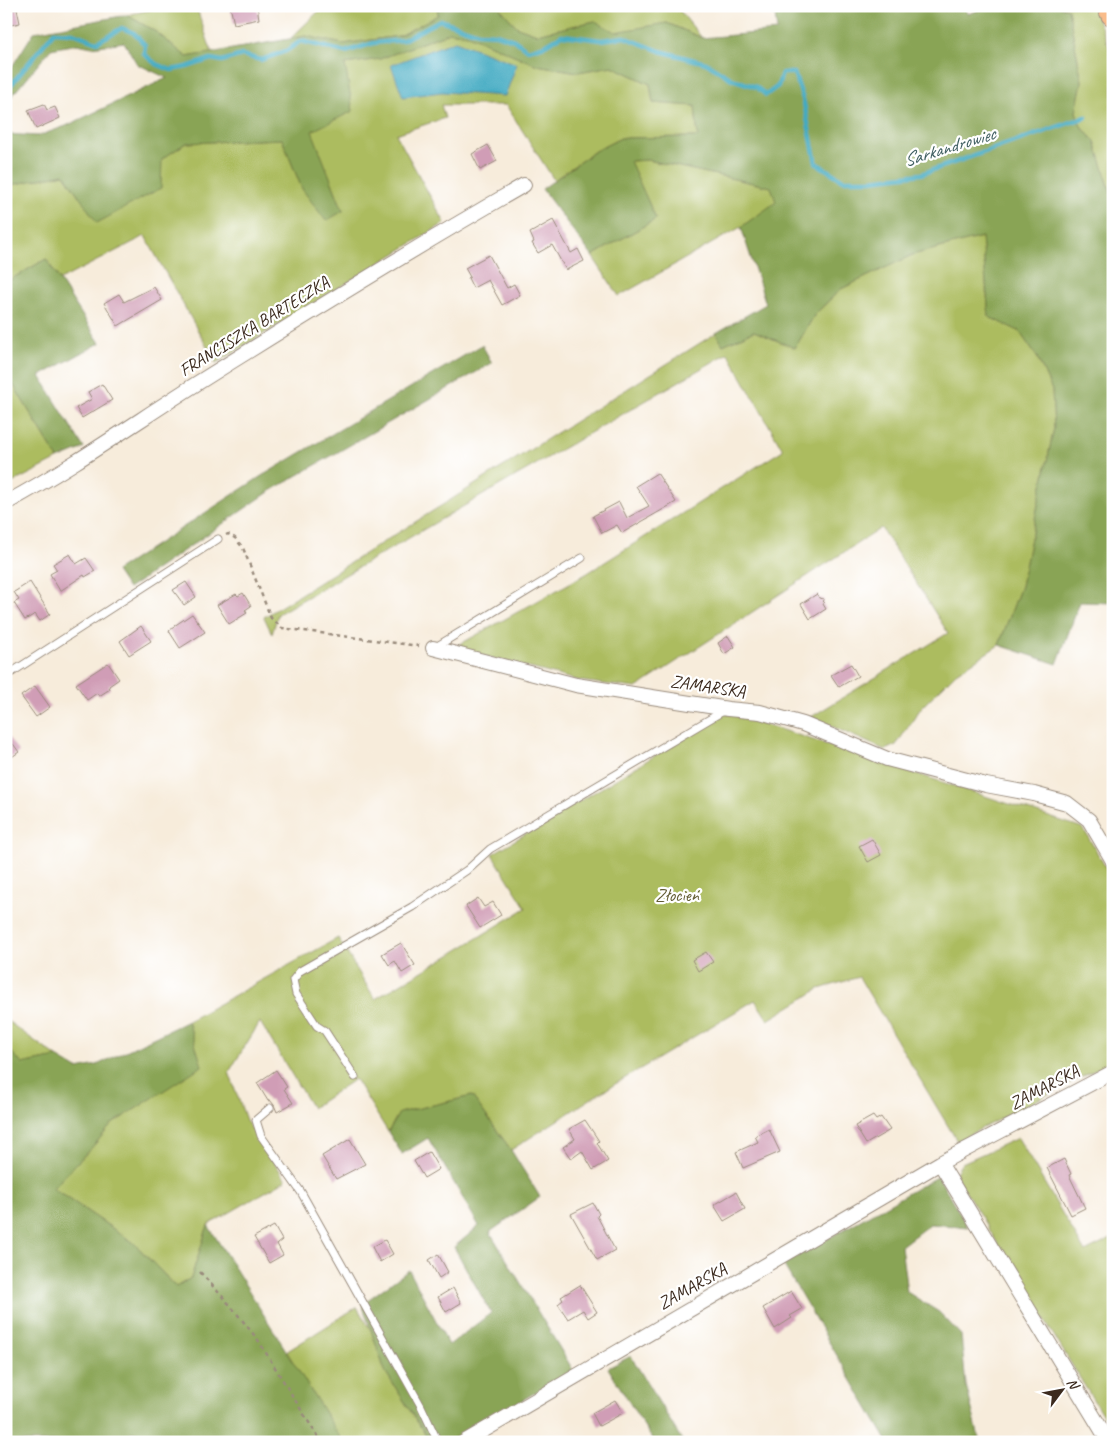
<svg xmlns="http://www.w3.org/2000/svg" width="1119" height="1448" font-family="Caveat,sans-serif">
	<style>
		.green { fill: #acbc5e; stroke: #74733e }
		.forest { fill: #89a455; stroke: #62673a }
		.water { fill: #43aac2; stroke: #3f6a70 }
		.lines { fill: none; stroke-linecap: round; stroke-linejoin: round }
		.stream { stroke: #43aac2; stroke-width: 4.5 }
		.building { fill: #d09db6 }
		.service-casing { stroke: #998b7c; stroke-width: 9 }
		.minor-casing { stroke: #998b7c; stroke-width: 16 }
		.motorway-casing { stroke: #998b7c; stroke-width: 27 }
		.path { stroke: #998b7c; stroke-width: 2.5; stroke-dasharray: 4 4; stroke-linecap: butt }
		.service { stroke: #fff; stroke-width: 7 }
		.minor { stroke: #fff; stroke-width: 14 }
		.motorway { stroke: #f9bc8a; stroke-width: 25 }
		.labels { text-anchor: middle; stroke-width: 4.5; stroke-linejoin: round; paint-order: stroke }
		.street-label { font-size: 18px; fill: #3b2a1e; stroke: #fff }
		.park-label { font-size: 18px; fill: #635d34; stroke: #fff }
		.water-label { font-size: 19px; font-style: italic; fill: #3e5d60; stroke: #fff }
	</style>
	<rect width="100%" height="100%" fill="#fff"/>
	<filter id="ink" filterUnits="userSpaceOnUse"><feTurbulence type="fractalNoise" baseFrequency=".02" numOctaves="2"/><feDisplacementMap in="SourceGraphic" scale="10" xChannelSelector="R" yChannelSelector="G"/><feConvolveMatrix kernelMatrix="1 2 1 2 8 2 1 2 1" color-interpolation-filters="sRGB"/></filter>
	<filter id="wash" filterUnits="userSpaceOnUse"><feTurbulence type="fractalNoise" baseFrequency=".0096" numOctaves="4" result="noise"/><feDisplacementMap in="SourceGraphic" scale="20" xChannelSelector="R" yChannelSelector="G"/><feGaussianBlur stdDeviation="1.12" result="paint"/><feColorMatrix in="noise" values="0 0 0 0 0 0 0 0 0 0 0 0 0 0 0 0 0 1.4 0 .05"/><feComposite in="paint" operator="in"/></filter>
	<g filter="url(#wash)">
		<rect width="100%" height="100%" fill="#f7ecdb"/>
		<path class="green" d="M167,6H196L212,53L186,57L156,32L127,15Z
			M324,6H437L438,15L399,36L343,44L306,36L291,38Z
			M498,6H676L702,38L667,23L615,33L595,21L537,34L517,27Z
			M1058,6H1093L1113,57V199L1095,142L1081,126L1076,112L1082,81L1068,9Z
			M450,32L468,35L537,65L578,72L612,66L650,84L653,103L695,106L698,137L621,138L595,151L554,180L506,105H441L445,118L396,134L445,223L216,363L145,236L60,280L46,259L6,282V188L11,185L64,174L97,222L162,159L186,143L282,139L302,189L343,211L311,130L345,64L380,59Z
			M648,160L771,187L777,202L741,227L619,296L592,256L656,219L629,161Z
			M982,237L989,317L1019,331L1037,357L1052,390L1054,428L1021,586L999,645L956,673L921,708L896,745L885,750L811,717L948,633L881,528L636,688L580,681L453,648L586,574L783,450L728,353L278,614L272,634L264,617L716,333L723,345L754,331L795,348L815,314L841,289L912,255Z
			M6,373L58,459L6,486Z
			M727,712L1083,828L1113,880V1061L957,1141L859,977L819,989L768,1020L755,1000L592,1098L511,1150L472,1096L399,1113L388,1132L355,1079L312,1108L260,1022L229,1072L246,1120L286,1180L208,1225L191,1278L176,1287L134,1243L53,1188L95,1144L112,1124L201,1066L188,1021L338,938L375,999L448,956L526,908L492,854Z
			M6,1020L57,1057L22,1064L6,1046Z
			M1018,1138L1085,1252L1113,1238V1432L955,1174L962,1163Z
			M357,1307L372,1332L385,1371L427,1437L419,1442H343L286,1352Z"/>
		<path class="forest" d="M437,6H498L517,27L537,34L595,21L615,32L667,23L702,38L777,31L774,6H965L967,14L993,6H1058L1068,9L1082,81L1076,112L1081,126L1095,142L1113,199V603L1080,602L1057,664L999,645L1021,586L1054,428L1052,390L1037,357L1019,331L989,317L982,237L912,255L841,289L815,314L795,348L754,331L723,345L716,333L766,304L741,227L776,202L771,187L648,160L630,161L656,219L592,256L542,189L595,151L621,138L698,137L695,106L653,103L650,84L612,66L578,72L537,65L468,35L450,32L380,59L345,64L353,111L312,131L343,211L326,221L302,189L282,139L186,143L162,159L161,188L97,223L64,174L11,185L6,188V134L38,136L66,126L167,78L137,64L124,42L92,47L77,44L51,49L11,97L6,90V76L34,32L127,15L156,32L187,57L306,36L343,44L399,36L438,15Z
			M46,259L100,343L40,376L84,448L58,459L6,373V282Z
			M482,345L492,363L269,492L128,589L116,571L260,477Z
			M188,1021L202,1066L112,1124L95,1144L53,1188L134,1243L176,1287L191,1278L208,1225L343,1442H154L151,1435L131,1432L127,1442H6V1046L22,1064L57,1057L77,1069L97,1065Z
			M472,1096L511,1150L540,1197L490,1232L573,1370L452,1442H419L427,1437L385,1371L362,1304L409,1270L449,1345L491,1313L454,1247L479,1226L428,1138L402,1154L388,1132L399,1113Z
			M938,1176L968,1227L930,1224L901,1246L907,1292L939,1312L961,1335L966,1385L980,1442H888L783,1264Z
			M631,1356L683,1442H654L608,1368Z"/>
		<path class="water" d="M455,41L517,64L505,96L442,92L403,97L391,65Z"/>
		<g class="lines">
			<path class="stream" d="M6,91L54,32L73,33L97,42L122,28L134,33L145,45L144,54L156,64L171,70L187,67L211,59L222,61L242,55L261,60L286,51L301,41L345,52L374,43L403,40L440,20L478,33L496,34L514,40L528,50L545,45L562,35L601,40L624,37L660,51L706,63L732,79L756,87L766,95L778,86L782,73H794L803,99L816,163L843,180H871L921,174L1086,117"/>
		</g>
		<g id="blocks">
			<path class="building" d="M230,6H257L259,19L234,24Z
				M17,9L20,23L6,26V11Z
				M44,104L47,110L55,107L60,118L36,129L28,110Z
				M488,145L497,161L480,170L472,154Z
				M553,220L571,253L578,249L584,261L566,270L552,245L538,253L532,243L534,242L530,233Z
				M489,255L507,288L514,284L520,295L502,305L488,280L473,288L468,278L470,277L465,268Z
				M154,287L162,300L118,326L104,303L119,294L124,302Z
				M102,384L112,400L82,418L76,408L92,399L88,392Z
				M657,473L676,502L622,533L617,525L602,533L593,516L619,502L627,518L649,506L636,486Z
				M70,554L76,564L86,558L95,571L85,577L84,575L60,591L50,574L57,570L53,564Z
				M30,582L50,614L40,621L35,614L25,620L14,603L19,600L14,592Z
				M186,582L196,597L184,605L173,590Z
				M243,593L251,606L245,610L247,613L229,624L217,605L236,594L238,596Z
				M817,594L819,598L824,599L823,604L826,609L810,619L801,604Z
				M192,614L205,632L180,648L169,631L174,627V626Z
				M141,626L151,641L129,655L120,641Z
				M728,636L735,647L724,654L718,643Z
				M108,663L119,679L109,686L110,689L99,696L97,693L87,700L76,684Z
				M851,664L858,676L839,687L831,675Z
				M35,686L50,707L36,717L21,696Z
				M6,734L19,752L6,761Z
				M872,839L881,855L868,862L859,846Z
				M478,898L484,907L493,902L501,915L480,928L466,906Z
				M401,943L415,965L402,973L395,961L389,965L382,954Z
				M706,952L713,962L698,971L692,960Z
				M276,1070L287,1087L284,1089L293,1103L277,1112L274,1105L270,1100L268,1101L257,1083Z
				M873,1116L876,1120L881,1117L890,1130L866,1144L855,1126Z
				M585,1120L599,1141L597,1143L608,1161L593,1170L582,1151L571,1159L563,1147L575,1139L569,1129Z
				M769,1129L780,1152L743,1168L736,1152L758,1142L755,1136Z
				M350,1139L365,1164L336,1179L322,1156Z
				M429,1152L439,1169L424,1178L414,1161Z
				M1064,1159L1071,1174L1069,1175L1085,1208L1071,1215L1047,1168Z
				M736,1192L745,1209L724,1221L714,1205Z
				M593,1203L599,1214L597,1216L615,1250L597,1260L571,1214Z
				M274,1226L282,1240L277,1244L283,1255L269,1263L254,1237Z
				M385,1240L393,1254L380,1262L372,1247Z
				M438,1254L448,1272L439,1278L429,1260Z
				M580,1285L597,1312L588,1318L583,1310L568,1319L558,1304L563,1300L561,1297Z
				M453,1288L461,1303L446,1312L438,1297Z
				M791,1291L802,1309L790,1316L792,1318L775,1329L763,1308Z
				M615,1400L623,1413L599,1426L592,1413Z"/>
		</g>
	</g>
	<g filter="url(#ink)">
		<use href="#blocks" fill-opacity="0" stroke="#998b7c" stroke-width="1"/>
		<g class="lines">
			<defs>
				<path id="service" d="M434,648L582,558
					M6,676L218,539
					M355,1077L325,1031L317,1026L296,994L293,980L300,971L412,907L467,870L490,849L725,710
					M270,1108L256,1120L261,1136L301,1192L421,1406L438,1442"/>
				<path id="minor" d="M6,503C72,467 133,424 196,384C304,316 413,249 524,185
					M433,648L576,685L728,709L760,712L803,724L887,759L986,785L1034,794L1067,803L1089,820L1113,861
					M940,1163L1109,1442
					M464,1442L940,1163L1113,1072"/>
				<path id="motorway" d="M1110,6L1113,13"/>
			</defs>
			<use href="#service" class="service-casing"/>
			<use href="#minor" class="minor-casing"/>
			<use href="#motorway" class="motorway-casing"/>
			<path class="path" d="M226,535L228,534L235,538L243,548L271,618L282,628L419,646
				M200,1272L230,1305L258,1340L321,1442"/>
			<use href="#service" class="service"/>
			<use href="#minor" class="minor"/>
			<use href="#motorway" class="motorway"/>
		</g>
	</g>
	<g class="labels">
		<g class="street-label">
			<text transform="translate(254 326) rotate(-32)" y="6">FRANCISZKA BARTECZKA</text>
			<text transform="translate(708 686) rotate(8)" y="6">ZAMARSKA</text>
			<text transform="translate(1044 1087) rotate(-28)" y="6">ZAMARSKA</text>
			<text transform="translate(692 1286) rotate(-30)" y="6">ZAMARSKA</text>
		</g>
		<g class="park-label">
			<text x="677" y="901">Złocień</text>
		</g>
		<g class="water-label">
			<text transform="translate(949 146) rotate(-17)" y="7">Sarkandrowiec</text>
		</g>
	</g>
	<rect width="1119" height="1448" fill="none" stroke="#fff" stroke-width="25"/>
	<g transform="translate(1062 1390) rotate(58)" stroke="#ffffff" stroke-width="4" paint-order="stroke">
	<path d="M0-4L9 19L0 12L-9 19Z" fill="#3b2a1e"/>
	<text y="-8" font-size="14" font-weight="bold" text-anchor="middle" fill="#3b2a1e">N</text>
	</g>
</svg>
